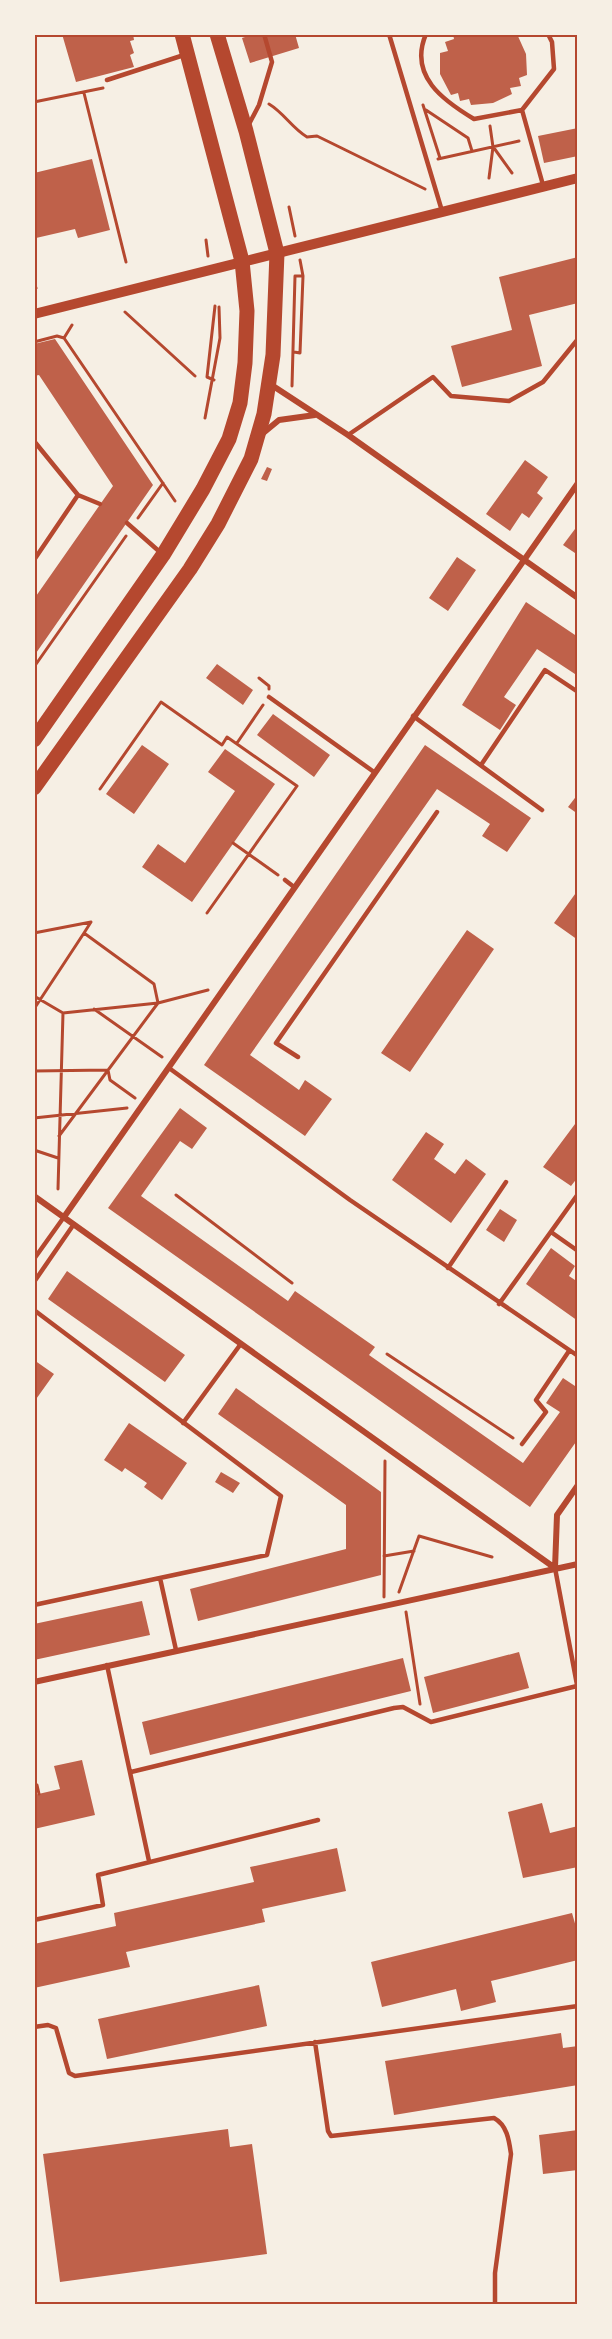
<svg xmlns="http://www.w3.org/2000/svg" width="612" height="2339" font-family="'Source Sans 3',sans-serif">
	<style>
		.building { fill: #bf614a }
		.lines { fill: none; stroke-linecap: round; stroke-linejoin: round }
		.path { stroke: #b5482f; stroke-width: 3 }
		.service { stroke: #b5482f; stroke-width: 4.5 }
		.minor { stroke: #b5482f; stroke-width: 6 }
		.tertiary { stroke: #b5482f; stroke-width: 10 }
		.primary { stroke: #b5482f; stroke-width: 15 }
		.neatline { fill: none; stroke: #b5482f; stroke-width: 2 }
	</style>
	<rect width="100%" height="100%" fill="#f6efe4"/>
	<path class="building" d="M62,34H133L134,40L130,41L134,53L130,55L134,67L76,82Z
		M254,34H295L299,48L250,63L242,38Z
		M453,34H517L526,54L527,75L519,78L521,86L510,88L512,94L493,103L471,105L469,99L460,101L458,93L451,95L440,74V53L448,51L445,42L454,39Z
		M578,128V156L544,163L538,136Z
		M92,159L110,230L78,238L75,229L36,238L34,173Z
		M578,257V303L529,315L542,366L462,387L451,346L512,330L499,277Z
		M55,339L153,485L34,656V599L113,486L39,375L34,376V344Z
		M525,460L548,477L537,493L543,498L529,518L522,513L510,531L486,514Z
		M267,467L272,469L267,481L261,479Z
		M578,525V555L563,545Z
		M457,557L476,570L448,611L429,598Z
		M526,602L578,637V676L537,649L504,697L516,705L500,730L462,705Z
		M217,664L253,690L243,705L206,678Z
		M273,714L330,755L314,777L257,735Z
		M142,745L169,764L134,814L106,794Z
		M425,745L531,818L507,852L482,836L490,824L437,789L250,1055L299,1090L305,1080L332,1099L305,1136L204,1065Z
		M225,749L275,784L192,902L142,867L158,844L185,863L235,791L208,772Z
		M578,794V814L568,807Z
		M578,890V940L554,923Z
		M467,930L494,949L410,1072L381,1053Z
		M180,1108L207,1128L192,1149L180,1141L141,1196L288,1301L295,1291L375,1347L369,1355L523,1463L560,1412L546,1403L563,1378L578,1388V1439L530,1507L108,1208Z
		M578,1120V1177L571,1186L543,1167Z
		M426,1132L444,1144L434,1159L455,1174L466,1159L486,1174L451,1223L392,1180Z
		M500,1209L517,1220L504,1242L486,1230Z
		M551,1248L575,1266L569,1276L578,1282V1321L526,1284Z
		M67,1271L185,1355L165,1382L48,1299Z
		M34,1360L54,1374L34,1402Z
		M236,1388L381,1492V1575L198,1621L190,1589L346,1549V1505L218,1414Z
		M129,1423L187,1463L162,1500L144,1487L147,1483L125,1468L122,1472L104,1460Z
		M221,1472L240,1483L233,1493L215,1482Z
		M142,1601L150,1635L34,1660V1624Z
		M519,1652L529,1688L433,1713L424,1677Z
		M403,1658L411,1691L150,1755L142,1722Z
		M82,1760L95,1815L34,1829V1795L60,1789L54,1766Z
		M542,1803L550,1833L578,1826V1867L523,1878L508,1812Z
		M337,1848L346,1891L262,1909L265,1922L126,1952L130,1967L34,1988V1944L116,1926L114,1913L254,1882L250,1867Z
		M572,1913L578,1934V1960L491,1981L496,2002L461,2011L456,1989L382,2007L371,1962Z
		M259,1985L267,2026L107,2059L98,2019Z
		M561,2033L563,2048L578,2046V2085L394,2115L385,2061Z
		M228,2129L230,2147L252,2144L267,2254L60,2282L43,2154Z
		M578,2130V2170L543,2174L539,2135Z"/>
	<g class="lines">
		<path class="path" d="M84,93L126,262
			M34,102L103,88
			M269,104C284,113 292,128 307,137L317,136L425,189
			M423,105L440,158
			M426,110L468,138L472,151
			M494,148L512,173
			M438,159L519,141
			M489,178L493,147L490,126
			M289,207L295,236
			M206,240L208,256
			M300,260L303,276
			M34,283L36,288
			M125,312L195,376
			M64,338L72,325
			M34,342L57,336L64,338L175,501
			M214,380L207,377L215,306
			M292,386L295,276H303L300,353L294,352
			M205,418L220,338L219,307
			M138,518L163,483
			M34,667L126,536
			M259,678L269,686V689
			M237,743L263,705
			M100,789L161,702L222,745L227,737L297,786L207,913
			M233,843L278,875
			M34,933L91,922L84,933
			M34,996L63,1013
			M34,1009L84,933L154,984L158,1003L59,1136
			M94,1009L162,1057
			M34,1071L108,1070L110,1080L135,1098
			M34,1118L127,1108
			M34,1150L58,1158
			M58,1189L63,1013L158,1003L208,990
			M176,1195L292,1283
			M387,1354L513,1438
			M384,1556L414,1551
			M399,1592L419,1536L492,1557
			M384,1597L385,1461
			M406,1612L420,1704
			M37,1785L39,1794"/>
		<path class="service" d="M389,34L442,211
			M426,34C408,76 444,101 474,119L522,110L543,185
			M107,80L184,55
			M522,110L554,69L552,42L548,34
			M248,126L259,105L272,62L264,34
			M348,435L433,377L451,396L509,401L543,382L578,339
			M34,441L78,495L34,560
			M78,495L100,504
			M127,523L161,553
			M269,697L374,772
			M413,716L542,810
			M481,765L545,670L578,692
			M285,880L294,887
			M298,1057L276,1043L437,812
			M169,1068L350,1200L578,1356
			M551,1232L578,1251
			M34,1259L64,1217
			M448,1268L506,1182
			M34,1282L74,1224
			M499,1304L578,1194
			M34,1310L281,1496L267,1555L34,1605
			M183,1423L240,1345
			M522,1444L546,1412L536,1400L569,1351
			M555,1568L578,1690
			M160,1578L176,1650
			M107,1665L149,1861
			M131,1772L394,1708L403,1707L431,1722L577,1686
			M34,1920L103,1905L98,1875L318,1820
			M34,2027L48,2025L56,2028L69,2073L75,2076L578,2006
			M315,2042L328,2131L331,2136L494,2118C507,2125 509,2140 511,2154L495,2273V2304"/>
		<path class="minor" d="M270,384L348,435L578,598
			M262,434L279,420L315,415
			M34,1196L555,1568
			M64,1217L578,483
			M555,1568L557,1515L578,1485
			M34,1682L578,1564"/>
		<path class="tertiary" d="M34,314L578,178"/>
		<path class="primary" d="M34,740L163,555L203,489L229,439L240,403L245,363L247,311L242,261L182,34
			M34,788L190,569L218,524L251,459L264,414L273,355L277,253L246,131L217,34"/>
	</g>
	<rect width="612" height="2339" fill="none" stroke="#f6efe4" stroke-width="72"/>
	<rect x="36" y="36" width="540" height="2267" class="neatline"/>
</svg>
